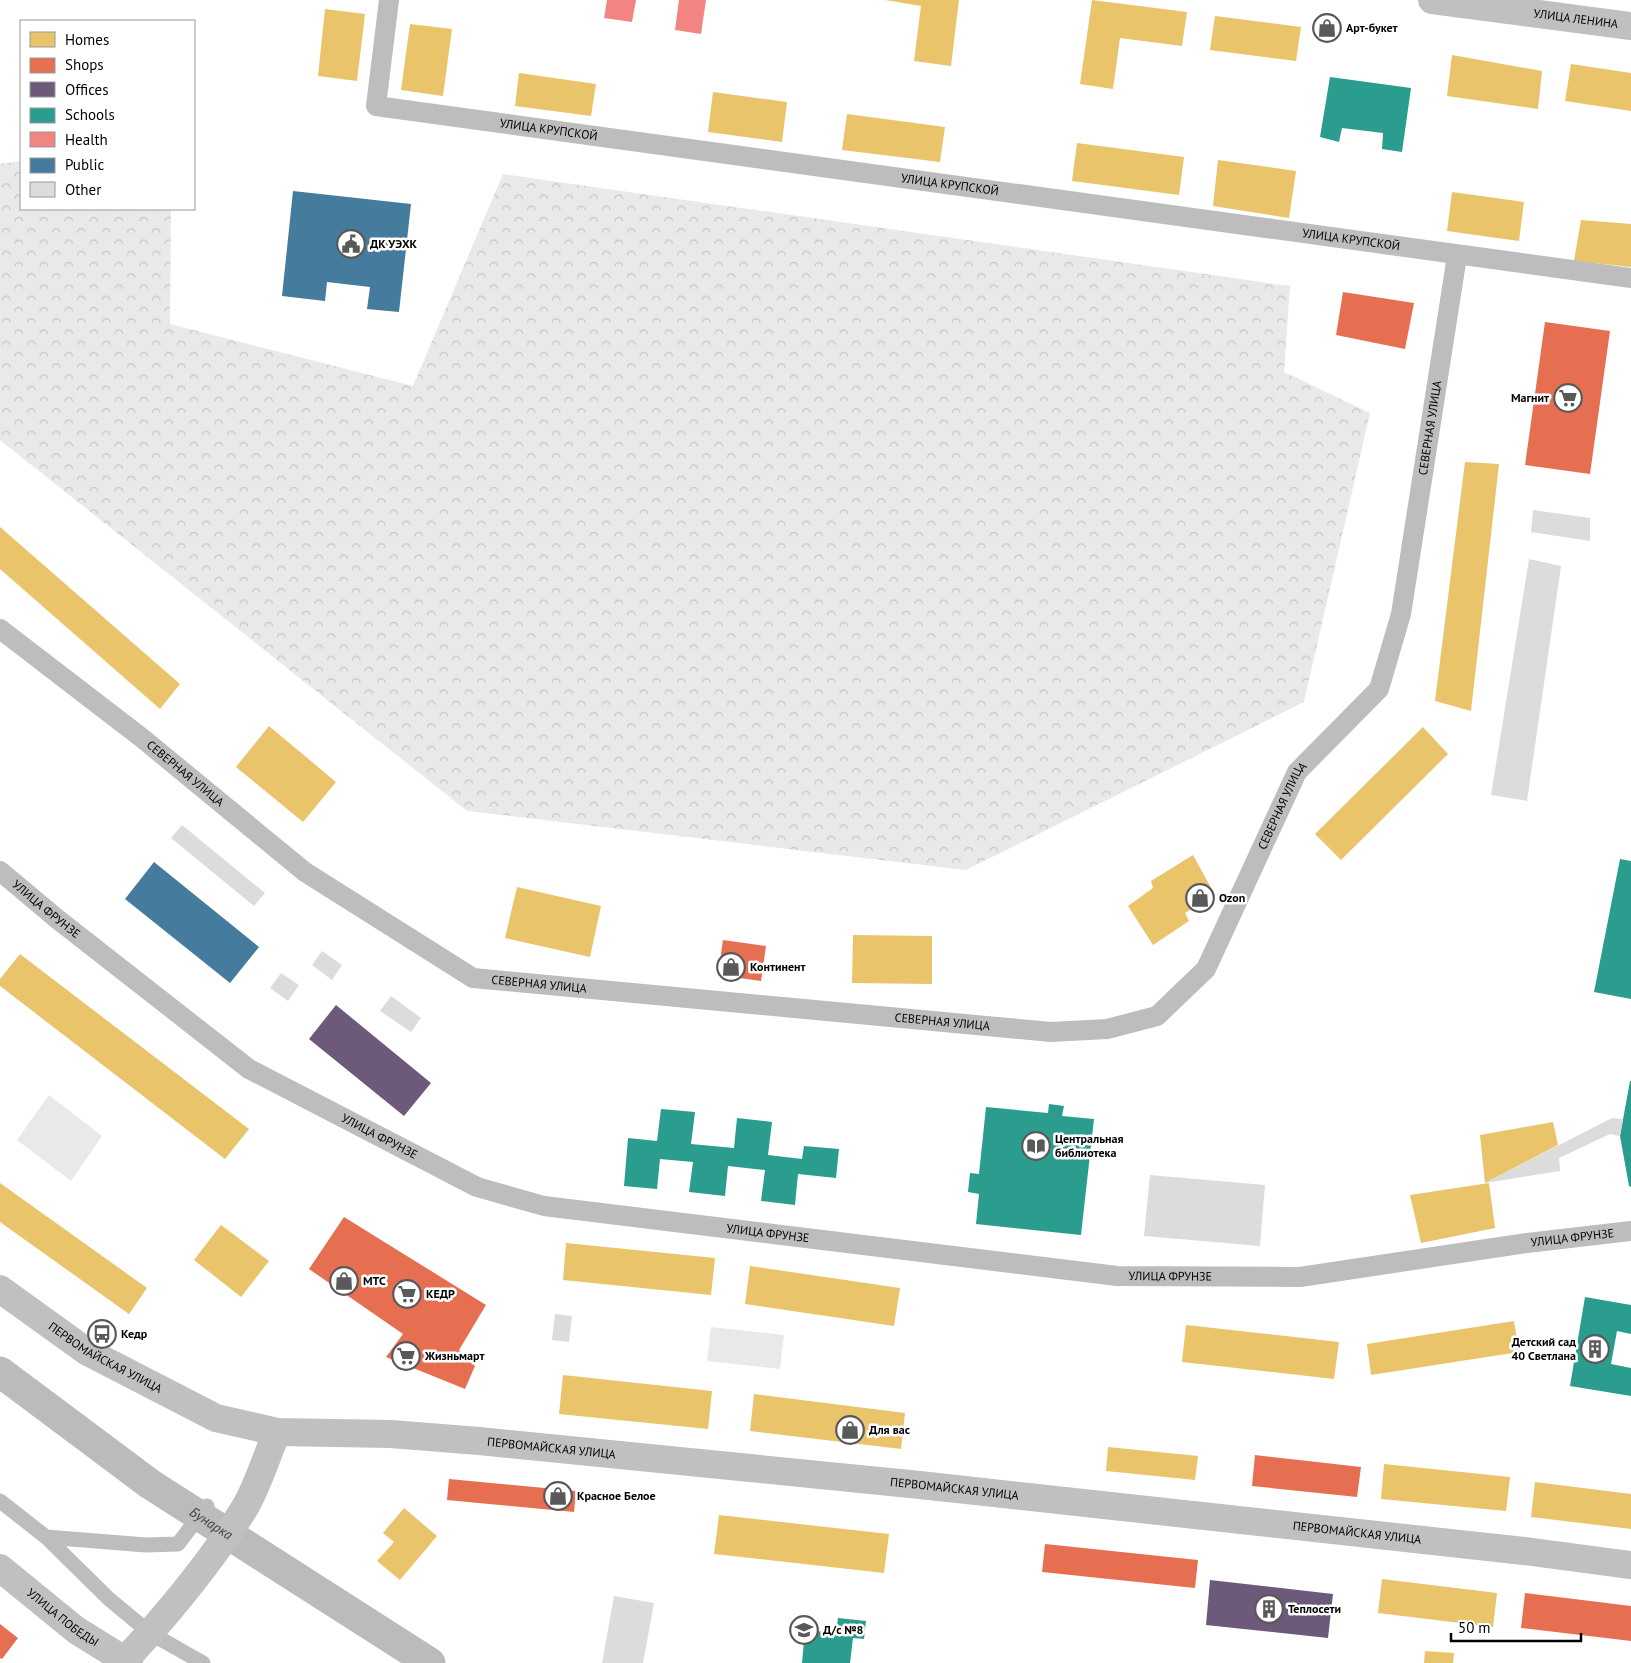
<svg xmlns="http://www.w3.org/2000/svg" width="1631" height="1663" font-family="'PT Sans',sans-serif">
	<style>
		.green { fill: #e9e9e9 }
		.forest { fill: url(#forest-crowns) }
		.homes { fill: #e9c46a }
		.shops { fill: #e76f51 }
		.offices { fill: #6d597a }
		.schools { fill: #2a9d8f }
		.health { fill: #f28482 }
		.public { fill: #457b9d }
		.lines { fill: none; stroke-linecap: round; stroke-linejoin: round }
		.river { stroke: #bbb; stroke-width: 31 }
		.building { fill: #dcdcdc }
		.pedestrian { stroke: #bdbdbd; stroke-width: 15 }
		.minor { stroke: #bdbdbd; stroke-width: 20 }
		.secondary { stroke: #c0c0c0; stroke-width: 28 }
		.labels { text-anchor: middle; stroke-width: 5; stroke-linejoin: round; paint-order: stroke }
		.street-label { font-size: 12px; fill: #000; stroke: #fff }
		.poi-label { font-size: 12px; font-weight: bold; fill: #000; stroke: #fff; text-anchor: start }
		.water-label { font-size: 14px; font-style: italic; fill: #3f3f3f; stroke: #fff }
	</style>
	<defs>
		<pattern id="forest-crowns" width="20" height="18" patternUnits="userSpaceOnUse" patternTransform="scale(1.25)"><rect width="20" height="18" fill="#e9e9e9"/><path d="M2 6a3 3 0 1 1 6 0M12 15a3 3 0 1 1 6 0" fill="none" stroke="#c6c6c6"/></pattern>
	</defs>
	<rect width="100%" height="100%" fill="#fff"/>
	<path class="green" d="M49,1095L102,1136L71,1181L17,1140Z
		M711,1327L784,1335L780,1369L707,1361Z"/>
	<path class="forest" d="M21,161V209H171L170,324L413,386L503,174L1290,286L1284,372L1370,413L1304,702L966,870L467,811L0,440V164Z"/>
	<path class="homes" d="M885,0H959L951,66L914,61L921,6Z
		M1092,0L1187,12L1182,46L1120,38L1113,89L1080,84Z
		M325,9L365,14L357,81L318,76Z
		M1215,16L1301,27L1296,61L1210,50Z
		M410,24L452,29L443,96L401,90Z
		M1452,55L1542,71L1538,109L1447,96Z
		M1571,64L1631,73V111L1565,101Z
		M519,73L596,84L591,116L515,106Z
		M713,92L787,102L782,142L708,132Z
		M847,114L945,127L940,162L842,150Z
		M1077,143L1184,157L1179,195L1072,181Z
		M1218,160L1296,171L1289,218L1213,206Z
		M1452,192L1524,202L1519,241L1447,231Z
		M1581,220L1631,224V267L1574,261Z
		M1465,462L1499,464L1471,711L1435,701Z
		M0,527L180,684L160,709L0,569Z
		M269,726L336,782L303,822L236,767Z
		M1423,727L1448,754L1341,860L1315,834Z
		M1193,855L1215,895L1185,913L1189,921L1153,945L1128,906L1153,888L1151,881Z
		M517,887L601,906L590,957L505,938Z
		M853,935L932,936V984L852,983Z
		M20,954L249,1129L225,1159L0,986V979Z
		M1553,1122L1558,1145L1485,1183L1480,1135Z
		M0,1183L147,1288L129,1314L0,1222Z
		M1489,1183L1495,1228L1421,1243L1410,1195Z
		M221,1225L269,1261L241,1297L194,1260Z
		M566,1243L715,1258L711,1295L563,1280Z
		M750,1266L900,1288L894,1326L745,1304Z
		M1514,1321L1519,1352L1371,1375L1367,1344Z
		M1186,1325L1339,1342L1334,1379L1182,1362Z
		M563,1375L712,1391L708,1429L559,1414Z
		M754,1394L905,1413L901,1449L750,1431Z
		M1108,1447L1198,1456L1195,1480L1106,1471Z
		M1384,1464L1510,1477L1506,1511L1381,1499Z
		M1535,1482L1631,1494V1529L1531,1517Z
		M404,1508L437,1536L400,1580L377,1561L394,1542L383,1533Z
		M719,1515L889,1534L884,1573L714,1554Z
		M1382,1579L1497,1593L1493,1627L1378,1613Z
		M1425,1651L1454,1653L1453,1663H1424Z"/>
	<path class="shops" d="M1318,19L1337,21L1336,34L1316,32Z
		M1343,292L1414,303L1405,349L1336,335Z
		M1545,322L1610,331L1590,474L1525,465Z
		M723,940L766,946L761,981L718,975Z
		M344,1217L486,1305L459,1350L475,1366L465,1389L386,1357L403,1334L309,1269Z
		M1255,1455L1361,1467L1357,1497L1252,1486Z
		M449,1479L576,1491L574,1512L447,1500Z
		M1045,1544L1198,1560L1195,1588L1042,1572Z
		M1525,1593L1631,1606V1641L1521,1628Z
		M0,1624L18,1638L2,1659L0,1658Z"/>
	<path class="offices" d="M336,1005L431,1083L404,1116L309,1039Z
		M1210,1580L1333,1594L1328,1638L1206,1625Z"/>
	<path class="schools" d="M1330,77L1411,88L1402,152L1382,149L1383,133L1342,128L1339,142L1320,137Z
		M1620,859L1631,861V999L1594,992Z
		M1630,1081H1631V1187L1629,1186L1620,1136Z
		M1049,1104L1064,1106L1062,1116L1094,1119L1081,1235L976,1224L979,1194L968,1192L970,1173L979,1174L986,1107L1048,1113Z
		M661,1109L695,1112L691,1144L734,1148L737,1118L772,1122L768,1155L802,1159L804,1146L839,1149L836,1178L798,1174L795,1205L761,1201L765,1170L728,1166L725,1196L689,1192L693,1162L660,1159L657,1189L624,1186L628,1138L657,1141Z
		M1585,1297L1631,1305V1334L1617,1331L1611,1364L1631,1368V1396L1570,1386Z
		M838,1618L866,1621L864,1639L853,1638L850,1663H802L805,1630L836,1633Z"/>
	<path class="health" d="M607,0H636L632,22L604,18Z
		M679,0H706L701,34L675,30Z"/>
	<path class="public" d="M293,191L411,204L399,312L367,309L370,287L327,282L325,301L282,296Z
		M154,862L259,947L230,983L125,899Z"/>
	<g class="lines">
		<path class="river" id="s1" d="M0,1372L150,1484L430,1663"/>
	</g>
	<path class="building" d="M1533,510L1590,518V541L1531,532Z
		M1529,559L1561,566L1527,801L1491,795Z
		M182,825L265,893L254,906L171,838Z
		M322,951L342,965L332,980L312,965Z
		M281,973L299,985L288,1001L270,988Z
		M391,996L421,1018L411,1032L380,1011Z
		M1612,1118L1623,1119L1620,1136L1610,1134L1559,1158L1560,1171L1485,1183Z
		M1150,1175L1265,1185L1260,1246L1144,1236Z
		M555,1314L572,1316L569,1342L552,1340Z
		M614,1596L654,1603L643,1663H602Z"/>
	<g class="lines">
		<path class="pedestrian" d="M0,1501L46,1537L109,1599L150,1633L203,1663
			M46,1537L146,1545L178,1544L207,1506"/>
		<g class="minor">
			<path id="s2" d="M389,0L376,106L1631,278"/>
			<path id="s3" d="M0,629L142,738L305,872L473,978L1051,1032L1107,1029L1157,1016L1206,969L1297,772L1379,689L1401,614L1457,256"/>
			<path id="s4" d="M0,871L56,918L249,1069L477,1187L544,1206L1117,1276L1300,1277L1527,1243L1631,1231"/>
		</g>
		<g class="secondary">
			<path id="s5" d="M1432,0L1631,26"/>
			<path id="s6" d="M0,1289L86,1351L216,1418L277,1432L391,1434L479,1441L920,1485L1524,1551L1631,1565"/>
			<path id="s7" d="M0,1568L76,1630L129,1663"/>
			<path d="M125,1660C168,1614 210,1563 244,1509C258,1486 266,1457 277,1432"/>
		</g>
	</g>
	<defs>
		<symbol id="shop-ring" viewBox="-11 -11 22 22"><circle r="9.5" fill="#fff" stroke="#595959" stroke-width="1.5"/><path d="M-5-2.5h2.3a2.7 3.5 0 0 1 5.4 0H5L5.5 6h-11ZM-1.5-2.5h3a1.5 2.3 0 0 0-3 0Z" fill="#595959"/></symbol>
		<symbol id="civic-ring" viewBox="-11 -11 22 22"><circle r="9.5" fill="#fff" stroke="#595959" stroke-width="1.5"/><path d="M-.6-6.5H3V-4.5H.6V-3L4-1V1h2V6H-6V1h2V-1L-.6-3ZM-1.2 2.5V6h2.4V2.5Z" fill="#595959"/></symbol>
		<symbol id="supermarket-ring" viewBox="-11 -11 22 22"><circle r="9.5" fill="#fff" stroke="#595959" stroke-width="1.5"/><path d="M-6-5.5h2.5l.6 2H6L4.5 2H-2.5L-4.4-4H-6ZM-1.5 3.2a1.3 1.3 0 1 0 .1 0ZM3 3.2a1.3 1.3 0 1 0 .1 0Z" fill="#595959"/></symbol>
		<symbol id="library-ring" viewBox="-11 -11 22 22"><circle r="9.5" fill="#fff" stroke="#595959" stroke-width="1.5"/><path d="M-6-4Q-3-5.5-.7-3.5V5Q-3 3-6 4ZM6-4Q3-5.5 .7-3.5V5Q3 3 6 4Z" fill="#595959"/></symbol>
		<symbol id="bus-ring" viewBox="-11 -11 22 22"><circle r="9.5" fill="#fff" stroke="#595959" stroke-width="1.5"/><path d="M-5-6H5V4H4V6H2V4H-2V6H-4V4H-5ZM-3.5-4V0h7V-4ZM-3.5 1.2v1.5H-2V1.2ZM2 1.2v1.5H3.5V1.2Z" fill="#595959"/></symbol>
		<symbol id="building-ring" viewBox="-11 -11 22 22"><circle r="9.5" fill="#fff" stroke="#595959" stroke-width="1.5"/><path d="M-4-6H4V6H1V3H-1V6H-4ZM-2.5-4.3h1.7v1.8h-1.7ZM.8-4.3h1.7v1.8H.8ZM-2.5-1h1.7V.8h-1.7ZM.8-1h1.7V.8H.8Z" fill="#595959"/></symbol>
		<symbol id="school-ring" viewBox="-11 -11 22 22"><circle r="9.5" fill="#fff" stroke="#595959" stroke-width="1.5"/><path d="M0-5L7-2L0 1L-7-2ZM-4 1L0 2.5L4 1V4Q0 6-4 4Z" fill="#595959"/></symbol>
	</defs>
	<g fill-rule="evenodd">
		<use href="#shop-ring" x="1311" y="12" width="32" height="32"/>
		<use href="#civic-ring" x="335" y="228" width="32" height="32"/>
		<use href="#supermarket-ring" x="1552" y="382" width="32" height="32"/>
		<use href="#shop-ring" x="1184" y="882" width="32" height="32"/>
		<use href="#shop-ring" x="715" y="951" width="32" height="32"/>
		<use href="#library-ring" x="1020" y="1130" width="32" height="32"/>
		<use href="#shop-ring" x="328" y="1265" width="32" height="32"/>
		<use href="#supermarket-ring" x="391" y="1278" width="32" height="32"/>
		<use href="#bus-ring" x="86" y="1318" width="32" height="32"/>
		<use href="#building-ring" x="1579" y="1333" width="32" height="32"/>
		<use href="#supermarket-ring" x="390" y="1340" width="32" height="32"/>
		<use href="#shop-ring" x="834" y="1414" width="32" height="32"/>
		<use href="#shop-ring" x="542" y="1480" width="32" height="32"/>
		<use href="#building-ring" x="1253" y="1593" width="32" height="32"/>
		<use href="#school-ring" x="788" y="1614" width="32" height="32"/>
	</g>
	<g class="labels">
		<g class="street-label">
			<text dy="4" stroke="none"><textPath href="#s5" startOffset="145">УЛИЦА ЛЕНИНА</textPath></text>
			<text dy="4" stroke="none"><textPath href="#s2" startOffset="281">УЛИЦА КРУПСКОЙ</textPath></text>
			<text dy="4" stroke="none"><textPath href="#s2" startOffset="686">УЛИЦА КРУПСКОЙ</textPath></text>
			<text dy="4" stroke="none"><textPath href="#s2" startOffset="1091">УЛИЦА КРУПСКОЙ</textPath></text>
			<text dy="4" stroke="none"><textPath href="#s3" startOffset="1945">СЕВЕРНАЯ УЛИЦА</textPath></text>
			<text dy="4" stroke="none"><textPath href="#s3" startOffset="235">СЕВЕРНАЯ УЛИЦА</textPath></text>
			<text dy="4" stroke="none"><textPath href="#s3" startOffset="1525">СЕВЕРНАЯ УЛИЦА</textPath></text>
			<text dy="4" stroke="none"><textPath href="#s4" startOffset="60">УЛИЦА ФРУНЗЕ</textPath></text>
			<text dy="4" stroke="none"><textPath href="#s3" startOffset="655">СЕВЕРНАЯ УЛИЦА</textPath></text>
			<text dy="4" stroke="none"><textPath href="#s3" startOffset="1060">СЕВЕРНАЯ УЛИЦА</textPath></text>
			<text dy="4" stroke="none"><textPath href="#s4" startOffset="465">УЛИЦА ФРУНЗЕ</textPath></text>
			<text dy="4" stroke="none"><textPath href="#s4" startOffset="870">УЛИЦА ФРУНЗЕ</textPath></text>
			<text dy="4" stroke="none"><textPath href="#s4" startOffset="1680">УЛИЦА ФРУНЗЕ</textPath></text>
			<text dy="4" stroke="none"><textPath href="#s4" startOffset="1275">УЛИЦА ФРУНЗЕ</textPath></text>
			<text dy="4" stroke="none"><textPath href="#s6" startOffset="126">ПЕРВОМАЙСКАЯ УЛИЦА</textPath></text>
			<text dy="4" stroke="none"><textPath href="#s6" startOffset="590">ПЕРВОМАЙСКАЯ УЛИЦА</textPath></text>
			<text dy="4" stroke="none"><textPath href="#s6" startOffset="995">ПЕРВОМАЙСКАЯ УЛИЦА</textPath></text>
			<text dy="4" stroke="none"><textPath href="#s6" startOffset="1400">ПЕРВОМАЙСКАЯ УЛИЦА</textPath></text>
			<text dy="4" stroke="none"><textPath href="#s7" startOffset="80">УЛИЦА ПОБЕДЫ</textPath></text>
		</g>
		<g class="poi-label">
			<text x="1346" y="32">Арт-букет</text>
			<text x="370" y="248">ДК УЭХК</text>
			<text x="1549" y="402" text-anchor="end">Магнит</text>
			<text x="1219" y="902">Ozon</text>
			<text x="750" y="971">Континент</text>
			<text x="1055" y="1143">Центральная<tspan x="1055" dy="14">библиотека</tspan></text>
			<text x="363" y="1285">МТС</text>
			<text x="426" y="1298">КЕДР</text>
			<text x="121" y="1338">Кедр</text>
			<text x="1576" y="1346" text-anchor="end">Детский сад<tspan x="1576" dy="14">40 Светлана</tspan></text>
			<text x="425" y="1360">Жизньмарт</text>
			<text x="869" y="1434">Для вас</text>
			<text x="577" y="1500">Красное Белое</text>
			<text x="1288" y="1613">Теплосети</text>
			<text x="823" y="1634">Д/с №8</text>
		</g>
		<g class="water-label">
			<text dy="5" stroke="none"><textPath href="#s1" startOffset="260">Бунарка</textPath></text>
		</g>
	</g>
	<rect x="20" y="20" width="175" height="190" fill="#ffffff" stroke="#999999"/>
	<rect x="30" y="32" width="25" height="15" fill="#e9c46a" stroke="#999999"/>
	<text x="65" y="45" font-size="15" fill="#000000">Homes</text>
	<rect x="30" y="58" width="25" height="15" fill="#e76f51" stroke="#999999"/>
	<text x="65" y="70" font-size="15" fill="#000000">Shops</text>
	<rect x="30" y="82" width="25" height="15" fill="#6d597a" stroke="#999999"/>
	<text x="65" y="95" font-size="15" fill="#000000">Offices</text>
	<rect x="30" y="108" width="25" height="15" fill="#2a9d8f" stroke="#999999"/>
	<text x="65" y="120" font-size="15" fill="#000000">Schools</text>
	<rect x="30" y="132" width="25" height="15" fill="#f28482" stroke="#999999"/>
	<text x="65" y="145" font-size="15" fill="#000000">Health</text>
	<rect x="30" y="158" width="25" height="15" fill="#457b9d" stroke="#999999"/>
	<text x="65" y="170" font-size="15" fill="#000000">Public</text>
	<rect x="30" y="182" width="25" height="15" fill="#dcdcdc" stroke="#999999"/>
	<text x="65" y="195" font-size="15" fill="#000000">Other</text>
	<path d="M1451 1633v8h130v-8" fill="none" stroke="#000000" stroke-width="2.5"/>
	<text x="1458" y="1633" font-size="15" fill="#000000" stroke="#ffffff" stroke-width="4" paint-order="stroke">50 m</text>
</svg>
